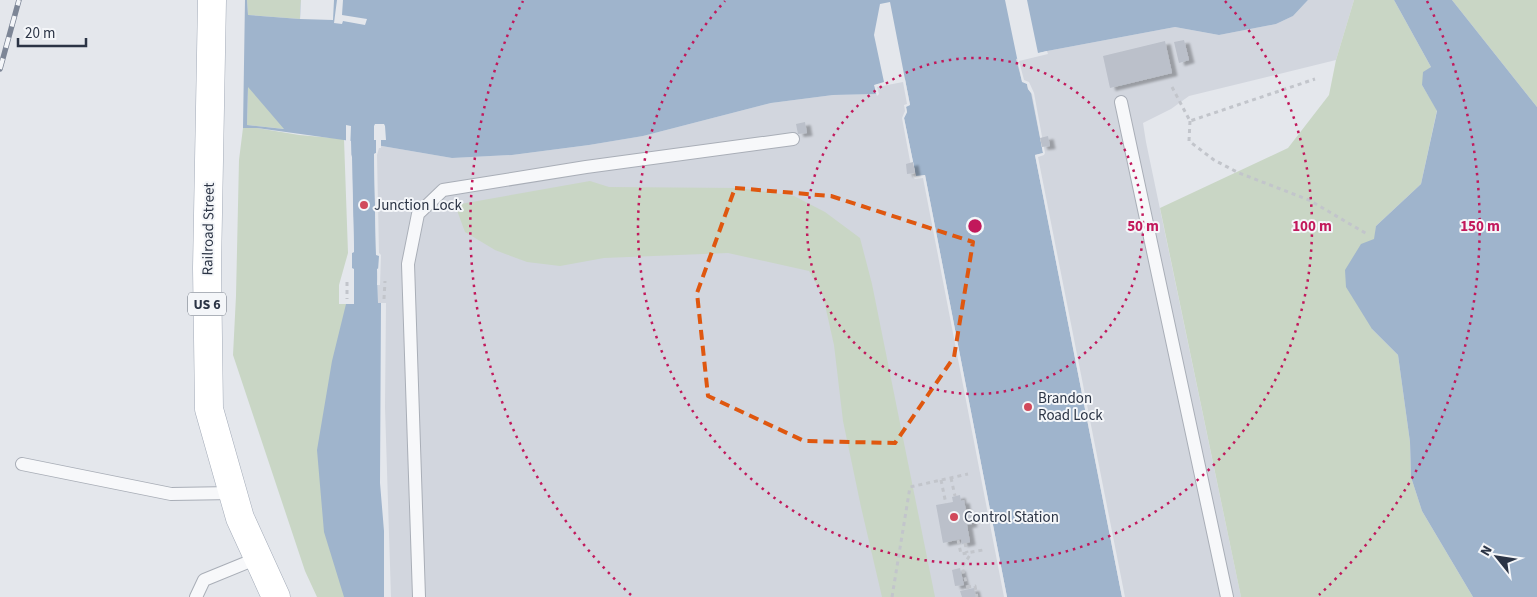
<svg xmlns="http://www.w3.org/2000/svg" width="1537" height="597" font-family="'Source Sans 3',sans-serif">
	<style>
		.built { fill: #d2d6de }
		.green { fill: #c9d6c5 }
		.water { fill: #9fb4cc; fill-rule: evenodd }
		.pier { fill: #e4e7ec }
		.building { fill: #bbc0ca; filter: url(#shadow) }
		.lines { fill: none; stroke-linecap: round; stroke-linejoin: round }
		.service-casing { stroke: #a9aeb7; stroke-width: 14 }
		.primary-casing { stroke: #a3abb8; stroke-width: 29 }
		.path { stroke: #c2c5cb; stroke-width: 3; stroke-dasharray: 4 4; stroke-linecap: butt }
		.service { stroke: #f7f8fa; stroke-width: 12 }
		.primary { stroke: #fff; stroke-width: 28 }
		.rail-casing { stroke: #7d8696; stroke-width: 5.5 }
		.rail { stroke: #f4f6f9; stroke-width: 4; stroke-dasharray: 11; stroke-linecap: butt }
		.marked { fill: none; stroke: #df570f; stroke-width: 4; stroke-dasharray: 10 6; stroke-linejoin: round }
		.ring { fill: none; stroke: #c2185b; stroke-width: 2.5; stroke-dasharray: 2.5 5 }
		.poi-dot { fill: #d1495b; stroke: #f4f6f9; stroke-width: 2 }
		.labels { text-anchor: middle; stroke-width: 4; stroke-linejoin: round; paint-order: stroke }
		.shield { fill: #f4f6f9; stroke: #676e7b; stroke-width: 1 }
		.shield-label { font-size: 14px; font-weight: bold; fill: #2b3445 }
		.poi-label { font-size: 15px; fill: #2b3445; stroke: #f4f6f9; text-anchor: start }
		.street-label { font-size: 15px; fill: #2b3445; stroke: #f4f6f9 }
		.centre { fill: #c2185b; stroke: #f4f6f9; stroke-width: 2.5 }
		.ring-label { font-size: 15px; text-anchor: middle; font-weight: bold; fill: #c2185b; stroke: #f4f6f9; stroke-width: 4; stroke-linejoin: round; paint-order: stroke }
	</style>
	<defs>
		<filter id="shadow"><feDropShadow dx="5.5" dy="3" stdDeviation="1" flood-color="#0004"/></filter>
	</defs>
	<rect width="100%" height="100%" fill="#e4e7ec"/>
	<path class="built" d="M1308,0H1354L1336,60L1189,96L1171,109L1143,123L1146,142L1241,597H1122L1016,59L1047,51L1175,27L1219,35L1276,24L1293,16Z
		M905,79L910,105L904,118L915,173L925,175L1007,597H389L385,478L384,304L378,303V255L374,154L376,145L452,158L512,155L589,145L643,136L771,103L833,95L876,94L874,85Z"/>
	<path class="green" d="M247,0H301L300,19L248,15Z
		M1354,0H1394L1431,67L1422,85L1437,110L1421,184L1376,226L1372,329L1398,355L1410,442L1411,477L1422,511L1473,597H1241L1160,208L1288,148L1329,95L1336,60Z
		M1452,0H1537V107Z
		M248,86L285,129L247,125Z
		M243,128H257L299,135L344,139L348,253L339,285V304H354L383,407L389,597H317L305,571L233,355L236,296L239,160Z
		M590,181L609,187L739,188L794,196L825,212L860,238L872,284L935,597H882L861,507L843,421L834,345L823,296L809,271L728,253L604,258L560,266L527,262L495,250L465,232L455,205Z"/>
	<path class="water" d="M245,0H247L248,15L300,19L301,0H1308L1293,16L1276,24L1219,35L1175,27L1047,51L1016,59L1022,81L1027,84L1028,89L1031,93L1043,153L1035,155L1122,597H1007L925,175L916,177L904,118L907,112L906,106L910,105L905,79L875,85L876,94L833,95L771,103L643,136L589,145L512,155L452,158L376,145V153L374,154L376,255H379V268L377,269L378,303H384L383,407L389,597H344L324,532L317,450L332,361L346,304H354V269L352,268V253L354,252L351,141L257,128H243ZM248,87L284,129L247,125Z
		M1394,0H1452L1537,107V597H1473L1422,511L1411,477L1410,442L1398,355L1372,329L1346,287L1345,270L1361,244L1374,239L1376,226L1421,184L1437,111L1422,85L1423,72L1431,67Z"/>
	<path class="pier" d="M301,0H334L333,20L300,19Z
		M337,0H343L342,15L367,19L365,25L343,21L342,24L334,23Z
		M1005,0H1027L1038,53L1047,51L1048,54L1019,61L1024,80L1029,82L1034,93L1045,153L1044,155L1038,157L1125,597H1122L1035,155L1043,153L1032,94L1028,89L1027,84L1022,82Z
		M890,2L910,105L906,107L907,112L904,118L916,176L925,175L1007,597H1004L923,178L915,179L913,177L902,118L905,111L904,105L907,104L903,82L877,87L879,94L877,96L874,85L884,82L874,35L880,4Z
		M375,124H384L385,126L386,140H381V148H379L377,155L379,253L381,255L380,285H377L379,256L376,255L374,154L376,153V140H374V126Z
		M346,125L351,126L350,152L352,157L354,252L349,253L352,250L350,158L348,153V142H346Z
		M381,303H386L385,407L391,597H384V531L380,483Z"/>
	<path class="building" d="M1184,40L1189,60L1179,63L1174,42Z
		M1165,41L1172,73L1110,88L1103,56Z
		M805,122L807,133L798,134L796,124Z
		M1048,136L1050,146L1042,147L1040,138Z
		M913,162L915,173L907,174L906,164Z
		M960,495L961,501L964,500L966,511L969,510L972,524L967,525L970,542L962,544L961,539L943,543L936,505L953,502L952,497Z
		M960,568L964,585L955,586L952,570Z
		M974,588L976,597H962L960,591Z"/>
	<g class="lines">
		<defs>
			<path id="service" d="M1121,102L1227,597
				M22,464L171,494L233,493
				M196,597L204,580L258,558
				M419,597L408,264L418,214L443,190L586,167L793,139"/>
			<path id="primary" d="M212,0L207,268L209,409L240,518L276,597"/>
		</defs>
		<use href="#service" class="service-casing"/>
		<use href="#primary" class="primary-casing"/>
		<path class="path" d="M1172,87L1190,121L1315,79
			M1190,121L1189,141L1214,160L1239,173L1309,200L1367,234
			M347,282V299
			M384,299L385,281
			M951,478L955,496
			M941,480L946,504
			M958,540L961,554L983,550
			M965,543L967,553
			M967,587L975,586L977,597
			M968,589L962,567L972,552
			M892,597L910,487L968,474"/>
		<use href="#service" class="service"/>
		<use href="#primary" class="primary"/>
		<defs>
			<path id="rail" d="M0,69L19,0"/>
		</defs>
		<use href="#rail" class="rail-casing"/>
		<use href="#rail" class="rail"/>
	</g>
	<path class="marked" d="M735,188L831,196L973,242L954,357L895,443L804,441L708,396L697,293Z"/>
	<g class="ring">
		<circle cx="975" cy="226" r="168"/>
		<path d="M1225 1A337 337 0 1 1 725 1"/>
		<path d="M631 595A505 505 0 0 1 523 1M1427 1A505 505 0 0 1 1319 595"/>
	</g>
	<g class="poi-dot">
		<circle cx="364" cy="205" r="5"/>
		<circle cx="1028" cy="407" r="5"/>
		<circle cx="954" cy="517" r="5"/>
	</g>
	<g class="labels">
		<rect class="shield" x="188" y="292.5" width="38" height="23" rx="4"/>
		<g class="shield-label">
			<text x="207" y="309">US 6</text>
		</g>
		<g class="poi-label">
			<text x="374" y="210">Junction Lock</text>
			<text x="1038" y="403">Brandon<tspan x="1038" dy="17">Road Lock</tspan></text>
			<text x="964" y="522">Control Station</text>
		</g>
		<g class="street-label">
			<text transform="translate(208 229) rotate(-89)" y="5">Railroad Street</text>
		</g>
	</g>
	<circle cx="975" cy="226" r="8" class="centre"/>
	<g class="ring-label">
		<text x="1143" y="231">50 m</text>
		<text x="1312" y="231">100 m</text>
		<text x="1480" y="231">150 m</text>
	</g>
	<g transform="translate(1497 557) rotate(300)" stroke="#f4f6f9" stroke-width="4" paint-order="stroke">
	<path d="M0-4L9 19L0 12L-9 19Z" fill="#2b3445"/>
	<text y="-8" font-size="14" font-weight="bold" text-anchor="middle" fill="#2b3445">N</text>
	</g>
	<path d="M18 38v8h68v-8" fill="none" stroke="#2b3445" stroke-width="2.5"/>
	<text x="25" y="38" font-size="15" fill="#2b3445" stroke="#f4f6f9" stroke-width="4" paint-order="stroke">20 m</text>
</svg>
